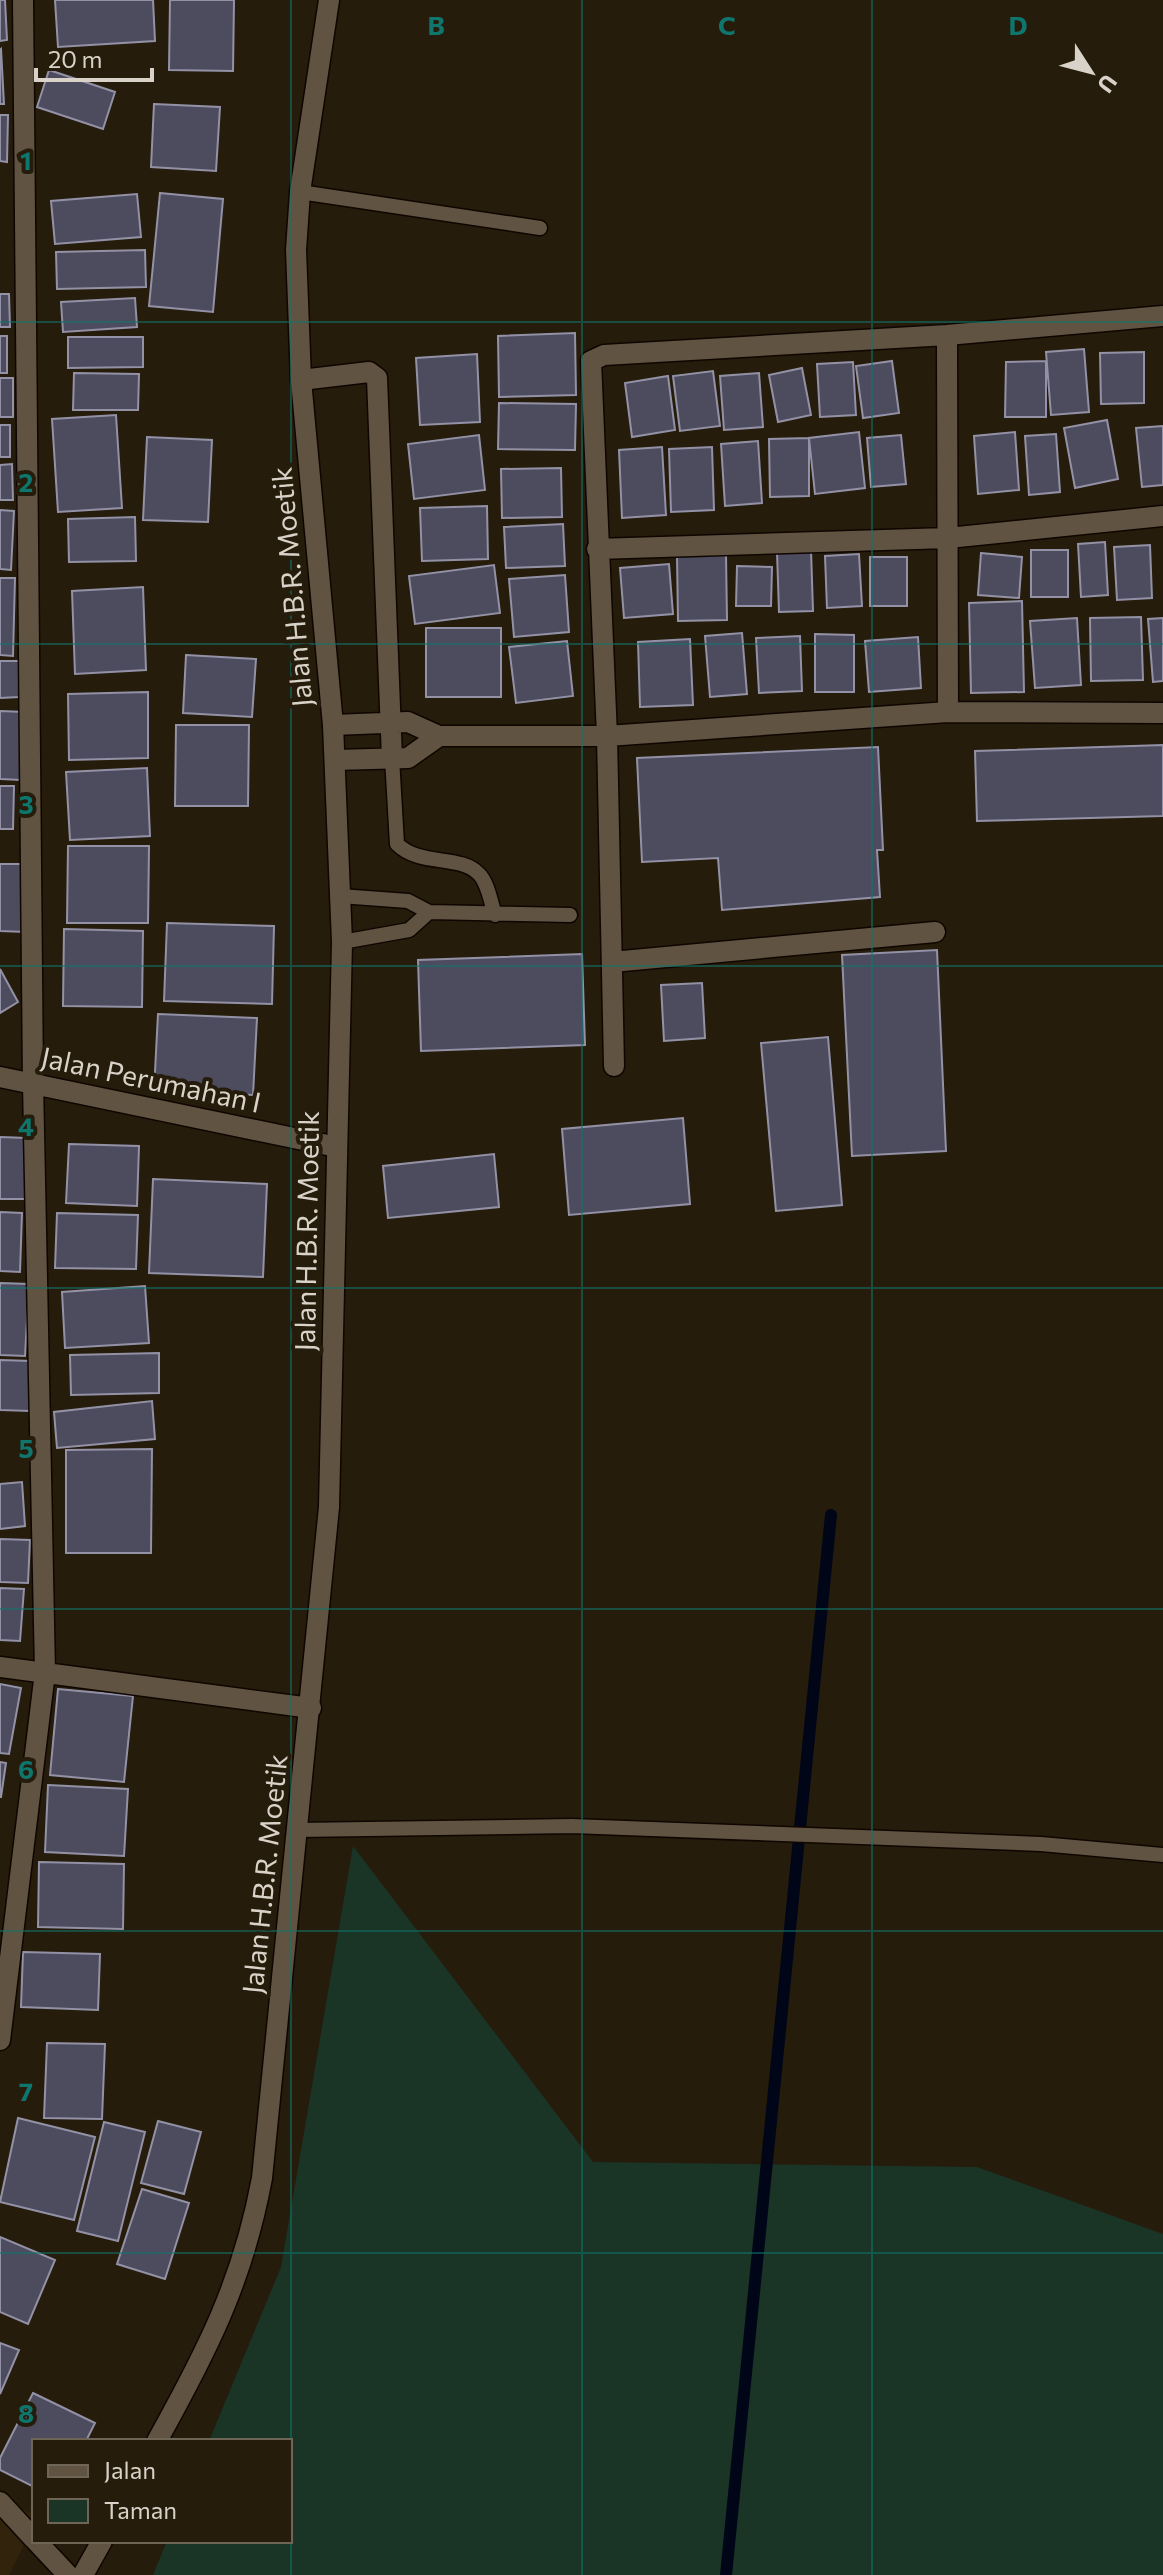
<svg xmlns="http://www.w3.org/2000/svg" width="1163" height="2575" font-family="Commissioner,sans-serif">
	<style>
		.built { fill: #32230d }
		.green { fill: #1a3426 }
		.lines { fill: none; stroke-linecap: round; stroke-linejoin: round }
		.stream { stroke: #010518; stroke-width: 12 }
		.building { fill: #4d4b5e; stroke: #9391a6; stroke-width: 2 }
		.service-casing { stroke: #0f0600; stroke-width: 17 }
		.minor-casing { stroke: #0f0600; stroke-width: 23 }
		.tertiary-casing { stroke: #0f0600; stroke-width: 23 }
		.service { stroke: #605342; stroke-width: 14 }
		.minor { stroke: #605342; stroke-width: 20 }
		.tertiary { stroke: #605342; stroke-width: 20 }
		.grid { fill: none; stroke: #0f766e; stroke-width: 2; stroke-opacity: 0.55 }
		.labels { text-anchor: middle; stroke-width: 8; stroke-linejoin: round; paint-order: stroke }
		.street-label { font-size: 28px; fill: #d9d2c8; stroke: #261c0c }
		.grid-label { font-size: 26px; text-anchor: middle; font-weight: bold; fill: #0f766e; stroke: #261c0c; stroke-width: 8; stroke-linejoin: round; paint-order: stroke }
	</style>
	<rect width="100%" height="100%" fill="#261c0c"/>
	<path class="built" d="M0,2498L34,2515V2525L9,2575H0Z"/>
	<path class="green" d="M353,1846L593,2162L977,2167L1163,2234V2575H153L167,2541H290V2441H209L281,2267Z"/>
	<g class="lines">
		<path class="stream" d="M726,2575L831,1515"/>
	</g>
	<path class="building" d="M0,0H5L7,40L0,41Z
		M55,0H153L155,41L58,47Z
		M170,0H234L233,71L169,70Z
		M1,49L4,104H0V50Z
		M49,70L115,92L103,129L37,107Z
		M154,104L220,107L216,171L151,167Z
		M0,115H8L7,162L0,161Z
		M160,193L223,199L213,312L149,306Z
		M137,194L141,237L55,244L51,201Z
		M145,250L146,287L57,289L56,252Z
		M0,294H9L10,327H0Z
		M135,298L137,327L63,332L61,302Z
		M575,333L576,395L499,397L498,336Z
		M0,336H7V373H0Z
		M68,337H143V367L68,368Z
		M1084,349L1089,412L1051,415L1046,352Z
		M1144,352V403L1101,404L1100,353Z
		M477,354L480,422L420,425L416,358Z
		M892,361L899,413L863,418L856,366Z
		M1046,361V417H1005L1006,362Z
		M853,362L856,415L820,417L817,364Z
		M802,368L811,415L778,422L769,375Z
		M713,371L720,426L680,431L673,376Z
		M74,373L139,374L138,410H73Z
		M759,373L763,427L724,430L720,376Z
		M668,376L675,430L632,437L625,383Z
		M0,378H13V417H0Z
		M499,403L576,404L575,450L498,449Z
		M116,415L122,508L58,512L52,419Z
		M1107,420L1118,479L1075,488L1064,428Z
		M0,425H10V457H0Z
		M1163,426V485L1142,487L1136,428Z
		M859,432L865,488L815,494L809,438Z
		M1015,432L1019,490L978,494L974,436Z
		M1056,434L1060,492L1029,495L1025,436Z
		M479,435L485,490L414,499L408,444Z
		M901,435L906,484L871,487L867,438Z
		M147,437L212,440L208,522L143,520Z
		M809,438V496L770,497L769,439Z
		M758,441L762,503L725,506L721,444Z
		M662,447L666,515L622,518L619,450Z
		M712,447L714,510L671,512L669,449Z
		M12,464L13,500H0V465Z
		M561,468L562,517L502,518L501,469Z
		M487,506L488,559L422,561L420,508Z
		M0,510L14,511L11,570L0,569Z
		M135,517L136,561L69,562L68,519Z
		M563,524L565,566L506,568L504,527Z
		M1105,542L1108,595L1081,597L1078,544Z
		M1150,545L1152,598L1117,600L1114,547Z
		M811,550L813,611L779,612L777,552Z
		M1031,550H1068V597H1031Z
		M981,553L1022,557L1019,598L978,595Z
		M859,554L862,606L827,608L825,556Z
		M726,555L727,620L678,621L677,556Z
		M870,557H907V606H870Z
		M669,564L673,614L624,618L620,568Z
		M494,565L500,613L415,624L409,576Z
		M737,566L772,567L771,606H736Z
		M565,575L569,632L514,637L509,579Z
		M0,578H15L13,656L0,655Z
		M143,587L146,670L75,674L72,591Z
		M1022,601L1024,692L971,693L969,603Z
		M1141,617L1143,680L1091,681L1090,618Z
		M1077,618L1081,685L1035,688L1030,621Z
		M1163,618V681L1153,682L1148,619Z
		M426,628H501V697H426Z
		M742,633L747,694L710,697L705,636Z
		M815,634L854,635V692H815Z
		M800,636L802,691L759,693L756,638Z
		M918,637L921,688L869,692L865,641Z
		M690,639L693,705L640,707L638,642Z
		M567,641L573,696L516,703L509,647Z
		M186,655L256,659L252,717L183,713Z
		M0,661H19V697L0,698Z
		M148,692V758L69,760L68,694Z
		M0,711L25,712L21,780L0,779Z
		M176,725H249L248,806H175Z
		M1163,745V816L977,821L975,751Z
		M878,747L883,850H877L880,897L722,910L718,858L642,862L637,758Z
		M147,768L150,836L70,840L66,772Z
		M0,786H14L13,829H0Z
		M68,846H149L148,923H67Z
		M0,864H27L26,932L0,931Z
		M167,923L274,926L272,1004L164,1001Z
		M64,929L143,931L142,1007L63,1006Z
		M937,950L946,1151L852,1156L842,955Z
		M582,954L585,1045L421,1051L418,960Z
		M0,969L18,1002L0,1013Z
		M702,983L705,1038L664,1041L661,985Z
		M158,1014L257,1018L253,1095L154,1091Z
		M828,1037L842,1205L776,1211L761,1043Z
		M683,1118L690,1204L569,1215L562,1129Z
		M0,1137L29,1138L27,1199H0Z
		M69,1144L139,1146L137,1206L66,1203Z
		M494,1154L499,1207L388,1218L383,1166Z
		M153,1179L267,1184L263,1277L149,1273Z
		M0,1212L22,1213L20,1272L0,1271Z
		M57,1213L138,1215L136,1269L55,1268Z
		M0,1283L29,1284L25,1356L0,1355Z
		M145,1286L149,1343L65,1348L62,1292Z
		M159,1353V1393L71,1395L70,1355Z
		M0,1360L32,1361L30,1411L0,1410Z
		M152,1401L155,1439L57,1448L54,1412Z
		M152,1449L151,1553H66V1450Z
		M22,1482L25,1526L0,1529V1484Z
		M0,1539L30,1540L28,1583L0,1582Z
		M0,1588L24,1589L20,1641L0,1640Z
		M0,1684L21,1688L9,1754L0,1753Z
		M58,1689L133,1696L124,1782L50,1775Z
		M0,1762L6,1763L1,1797H0Z
		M48,1785L128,1789L124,1856L45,1852Z
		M39,1862L124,1864L123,1929L38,1927Z
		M23,1952L100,1954L98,2010L21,2007Z
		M47,2043L105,2044L102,2119L44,2118Z
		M18,2118L95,2137L74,2220L0,2202Z
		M158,2121L201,2132L184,2194L141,2183Z
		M104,2122L145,2132L118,2241L77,2231Z
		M142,2189L189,2203L165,2279L117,2264Z
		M0,2237L55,2260L28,2324L0,2312Z
		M0,2343L19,2350L0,2394Z
		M33,2393L95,2423L86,2441H34V2487L0,2470V2458Z"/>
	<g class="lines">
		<defs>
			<path id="service" d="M300,192L540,228
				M392,758L397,844C420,867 460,854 479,874C488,883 491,903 495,915
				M340,896L408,901L429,912L570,915
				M342,942L409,930L429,912
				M297,1830L572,1826L1041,1844L1163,1855"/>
			<path id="minor" d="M947,335L948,712
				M301,380L369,372L377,378L392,758
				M597,549L948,538L1163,516
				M333,725L408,722L439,736H607L948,712L1163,713
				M335,760L408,758L439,736
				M612,962L935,932
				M614,1066L607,736L591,361L604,355L947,335L1163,316
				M0,1077L337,1147
				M0,1667L311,1708
				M0,2040L45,1672L33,1083L23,0
				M0,2502L34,2539
				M36,2541L68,2575"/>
			<path id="tertiary" d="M157,2441C207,2351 243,2281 262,2178L329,1507L342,942L333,725L301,380L296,250L300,192L329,0
				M83,2575L102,2541"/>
		</defs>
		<use href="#service" class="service-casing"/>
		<use href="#minor" class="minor-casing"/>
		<use href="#tertiary" class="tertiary-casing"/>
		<use href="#service" class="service"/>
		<use href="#minor" class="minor"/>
		<use href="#tertiary" class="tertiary"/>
	</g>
	<path class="grid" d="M291,0V2575M582,0V2575M872,0V2575M0,322H1163M0,644H1163M0,966H1163M0,1288H1163M0,1609H1163M0,1931H1163M0,2253H1163"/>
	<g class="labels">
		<g class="street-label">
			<text transform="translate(292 587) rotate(-95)" y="10">Jalan H.B.R. Moetik</text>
			<text transform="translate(151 1080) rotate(12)" y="10">Jalan Perumahan I</text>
			<text transform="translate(307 1231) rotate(-89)" y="10">Jalan H.B.R. Moetik</text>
			<text transform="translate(265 1874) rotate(-84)" y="10">Jalan H.B.R. Moetik</text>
		</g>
	</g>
	<g class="grid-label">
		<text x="436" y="35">B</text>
		<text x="727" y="35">C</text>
		<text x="1018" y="35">D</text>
		<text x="26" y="170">1</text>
		<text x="26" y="492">2</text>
		<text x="26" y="814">3</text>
		<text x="26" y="1136">4</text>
		<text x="26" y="1458">5</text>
		<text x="26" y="1779">6</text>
		<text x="26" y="2101">7</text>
		<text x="26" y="2423">8</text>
	</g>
	<rect x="32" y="2439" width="260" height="104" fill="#261c0c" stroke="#6e6557" stroke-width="2"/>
	<rect x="48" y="2465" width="40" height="12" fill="#605342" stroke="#6e6557" stroke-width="2"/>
	<text x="104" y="2479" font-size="24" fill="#d9d2c8">Jalan</text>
	<rect x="48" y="2499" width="40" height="24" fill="#1a3426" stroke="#6e6557" stroke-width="2"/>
	<text x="104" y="2519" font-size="24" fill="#d9d2c8">Taman</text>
	<g transform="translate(1091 72) rotate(126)" stroke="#261c0c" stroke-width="6" paint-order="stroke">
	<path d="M0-6L14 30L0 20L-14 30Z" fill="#d9d2c8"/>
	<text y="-12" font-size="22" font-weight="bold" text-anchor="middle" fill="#d9d2c8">U</text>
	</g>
	<path d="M36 68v12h116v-12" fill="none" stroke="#d9d2c8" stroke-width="4"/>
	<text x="48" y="68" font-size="24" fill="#d9d2c8" stroke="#261c0c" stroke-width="6" paint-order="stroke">20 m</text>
</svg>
